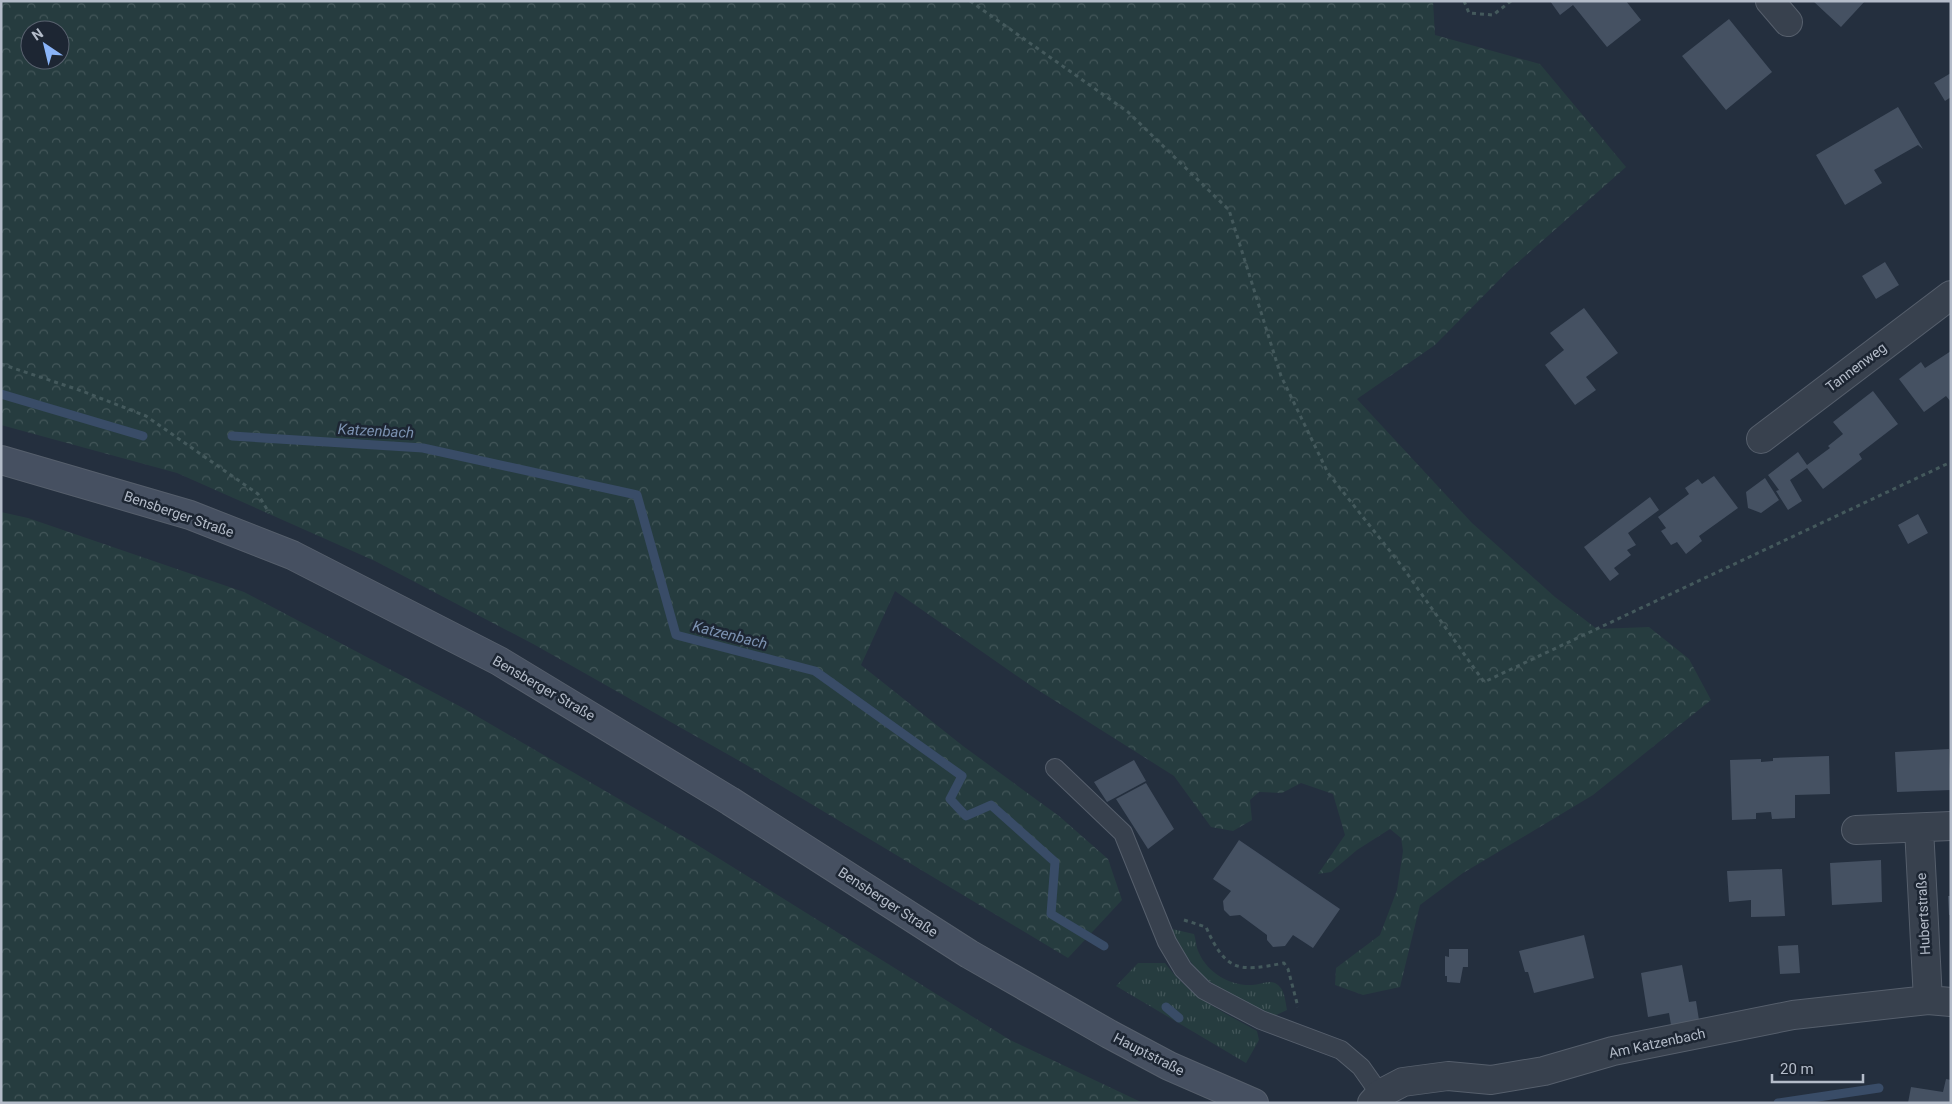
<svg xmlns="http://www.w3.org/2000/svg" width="1952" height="1104" font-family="Roboto,sans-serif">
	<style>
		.grass { fill: url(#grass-tufts) }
		.forest { fill: url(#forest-crowns); fill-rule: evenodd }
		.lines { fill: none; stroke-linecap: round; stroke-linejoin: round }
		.stream { stroke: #394c67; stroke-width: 9 }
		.building { fill: #455162 }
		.lane-casing { stroke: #565f6c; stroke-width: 20 }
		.street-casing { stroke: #565f6c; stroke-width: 30 }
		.secondary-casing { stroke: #565f6c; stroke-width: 30 }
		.path { stroke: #44595c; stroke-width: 3; stroke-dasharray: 4 4; stroke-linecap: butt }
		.lane { stroke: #38414e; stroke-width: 18 }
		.street { stroke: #38414e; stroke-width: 28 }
		.secondary { stroke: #465061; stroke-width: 28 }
		.labels { text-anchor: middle; stroke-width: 5; stroke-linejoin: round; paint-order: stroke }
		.street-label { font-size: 14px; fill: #b4bcc9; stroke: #1d2633 }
		.water-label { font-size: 15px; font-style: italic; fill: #7c92b1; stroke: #1d2633 }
	</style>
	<defs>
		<pattern id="grass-tufts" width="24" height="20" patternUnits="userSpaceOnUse" patternTransform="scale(1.25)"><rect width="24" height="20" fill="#263c3f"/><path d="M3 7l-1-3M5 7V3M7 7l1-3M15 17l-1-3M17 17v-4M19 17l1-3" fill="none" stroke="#435659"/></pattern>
		<pattern id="forest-crowns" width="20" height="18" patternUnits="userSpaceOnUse" patternTransform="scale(1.25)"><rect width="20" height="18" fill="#263c3f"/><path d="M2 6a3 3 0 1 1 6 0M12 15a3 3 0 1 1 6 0" fill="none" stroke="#435659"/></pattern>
	</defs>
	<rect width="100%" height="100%" fill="#242f3e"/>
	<path class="grass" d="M1172,929L1194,934C1196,940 1196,947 1199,953C1208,973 1230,986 1252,985C1260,985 1267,980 1275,983C1285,988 1285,1000 1287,1010L1272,1017C1225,993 1194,981 1172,929Z
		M1138,963H1165C1190,997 1221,1011 1257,1031L1259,1040L1246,1063L1116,986Z"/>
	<path class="forest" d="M1,1H1433L1435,35L1540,64L1626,167L1506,273L1435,345L1357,399L1472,523L1555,597L1597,629L1649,627L1689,659L1711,700L1593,795L1463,873L1420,905L1400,987L1363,995L1335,985L1336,968L1380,935L1397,890L1403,851L1401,838L1390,829L1357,850L1331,872L1318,874L1345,835L1333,794L1301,783L1282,793L1259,792L1250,800L1252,820L1233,831L1211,827L1174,776L1030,685L895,591L861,665L963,746L1059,816L1108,859L1122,900L1068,958L743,763L535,645L375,561L177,473L1,425ZM30,30H60V60H30Z
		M1,512L28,518L244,592L463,708L691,841L1010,1040L1143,1103H1Z"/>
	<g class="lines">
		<path class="stream" d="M1,394L143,436
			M232,436L423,448L637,495L676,635L815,671L962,776L950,799L966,816L991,805L1055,862L1051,914L1104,946
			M1166,1007L1179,1018
			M1778,1103L1879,1088"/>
	</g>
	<path class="building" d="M1550,1H1626L1641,20L1607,47L1573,5L1560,15Z
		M1813,1H1865L1841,27Z
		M1729,19L1772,72L1726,110L1682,56Z
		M1951,73V97L1945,101L1934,83Z
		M1898,107L1923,149L1918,145L1874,170L1882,183L1845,205L1816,155Z
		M1885,262L1899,285L1876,299L1862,276Z
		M1584,308L1618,353L1586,377L1596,390L1575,405L1545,365L1564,350L1550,333Z
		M1951,351V402L1946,396L1924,412L1899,379L1921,362L1925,368Z
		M1873,391L1898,424L1859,454L1862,459L1823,489L1807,468L1790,480L1802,501L1788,510L1776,491L1779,490L1768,475L1798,452L1807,465L1830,448L1828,446L1843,434L1833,422Z
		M1714,476L1738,508L1699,536L1702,541L1686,554L1677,542L1671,545L1661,531L1666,528L1658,517L1689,494L1685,488L1698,479L1702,484Z
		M1765,478L1779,500L1761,513L1748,508L1746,492Z
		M1650,497L1659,510L1628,533L1636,545L1627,550L1631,555L1614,568L1619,574L1610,581L1584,547Z
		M1918,514L1928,533L1908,544L1898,525Z
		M1949,749L1951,790L1897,792L1895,752Z
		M1829,756L1830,794L1795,795V818L1772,819L1771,812L1756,813V819L1732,820L1730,760L1761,759V762L1773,761V758Z
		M1134,760L1146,781L1107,802L1094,782Z
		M1146,783L1174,829L1148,849L1116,799Z
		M1239,840L1340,909L1313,948L1293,935L1285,946L1273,947L1267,940V935L1240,915L1230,916L1224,910L1223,901L1231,891L1213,879Z
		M1881,860L1882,902L1832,905L1830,863Z
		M1782,869L1785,916L1751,917V900L1729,902L1727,871Z
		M1948,896H1951V915H1949Z
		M1584,935L1594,978L1534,993L1528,972H1525L1519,951Z
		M1798,945L1800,973L1780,974L1778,946Z
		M1449,949H1468V967H1463L1460,983L1447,982V976H1445V956L1449,957Z
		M1682,965L1689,1002L1696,1001L1699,1020L1671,1025L1669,1013L1648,1017L1641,973Z
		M1946,1079L1951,1080V1103H1908L1911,1087L1943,1092Z"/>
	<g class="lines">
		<defs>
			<path id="lane" d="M1055,768L1123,833L1167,942L1183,969L1204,990L1261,1020L1341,1050L1361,1067L1380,1094"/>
			<path id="street" d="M1770,1L1788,22
				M1761,439L1951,295
				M1919,828L1928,1000
				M1856,830L1951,826
				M1372,1103L1380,1094L1403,1082L1448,1076L1491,1080L1544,1071L1613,1051L1793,1015L1928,1000L1951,1002"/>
			<path id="secondary" d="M1,460L190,515L292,555L499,661L730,801L969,954L1109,1034L1169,1066L1254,1103"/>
		</defs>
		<use href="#lane" class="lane-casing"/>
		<use href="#street" class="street-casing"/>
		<use href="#secondary" class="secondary-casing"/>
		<path class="path" d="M970,1L1128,112L1229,210L1281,376L1328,473L1401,565L1484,682L1951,462
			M1464,1L1469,13L1493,15L1511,1
			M1,364L82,391L146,416L258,494L269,513
			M1184,920L1206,927C1226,972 1239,972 1284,963L1288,969L1298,1007"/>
		<use href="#lane" class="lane"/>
		<use href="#street" class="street"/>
		<use href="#secondary" class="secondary"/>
	</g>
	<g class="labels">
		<g class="street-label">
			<text transform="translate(1856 367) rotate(-37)" y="5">Tannenweg</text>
			<text transform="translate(179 514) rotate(19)" y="5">Bensberger Straße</text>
			<text transform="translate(544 688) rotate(30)" y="5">Bensberger Straße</text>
			<text transform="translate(888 902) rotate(33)" y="5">Bensberger Straße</text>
			<text transform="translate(1923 914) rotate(-93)" y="5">Hubertstraße</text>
			<text transform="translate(1657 1043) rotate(-12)" y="5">Am Katzenbach</text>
			<text transform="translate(1149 1054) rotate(27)" y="5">Hauptstraße</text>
		</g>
		<g class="water-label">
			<text transform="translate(376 431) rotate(3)" y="5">Katzenbach</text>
			<text transform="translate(730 635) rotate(14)" y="5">Katzenbach</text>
		</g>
	</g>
	<rect width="1952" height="1104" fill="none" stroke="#b4bcc9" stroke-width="5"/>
	<g transform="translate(45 45) rotate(325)"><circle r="24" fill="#1d2633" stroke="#59626f"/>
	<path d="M0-4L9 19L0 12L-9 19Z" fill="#8ab4f8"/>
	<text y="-8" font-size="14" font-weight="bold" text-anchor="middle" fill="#b4bcc9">N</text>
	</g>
	<path d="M1772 1074v8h91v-8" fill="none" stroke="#b4bcc9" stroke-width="2.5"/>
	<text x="1780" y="1074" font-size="15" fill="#b4bcc9" stroke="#1d2633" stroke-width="4" paint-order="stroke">20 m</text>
</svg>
